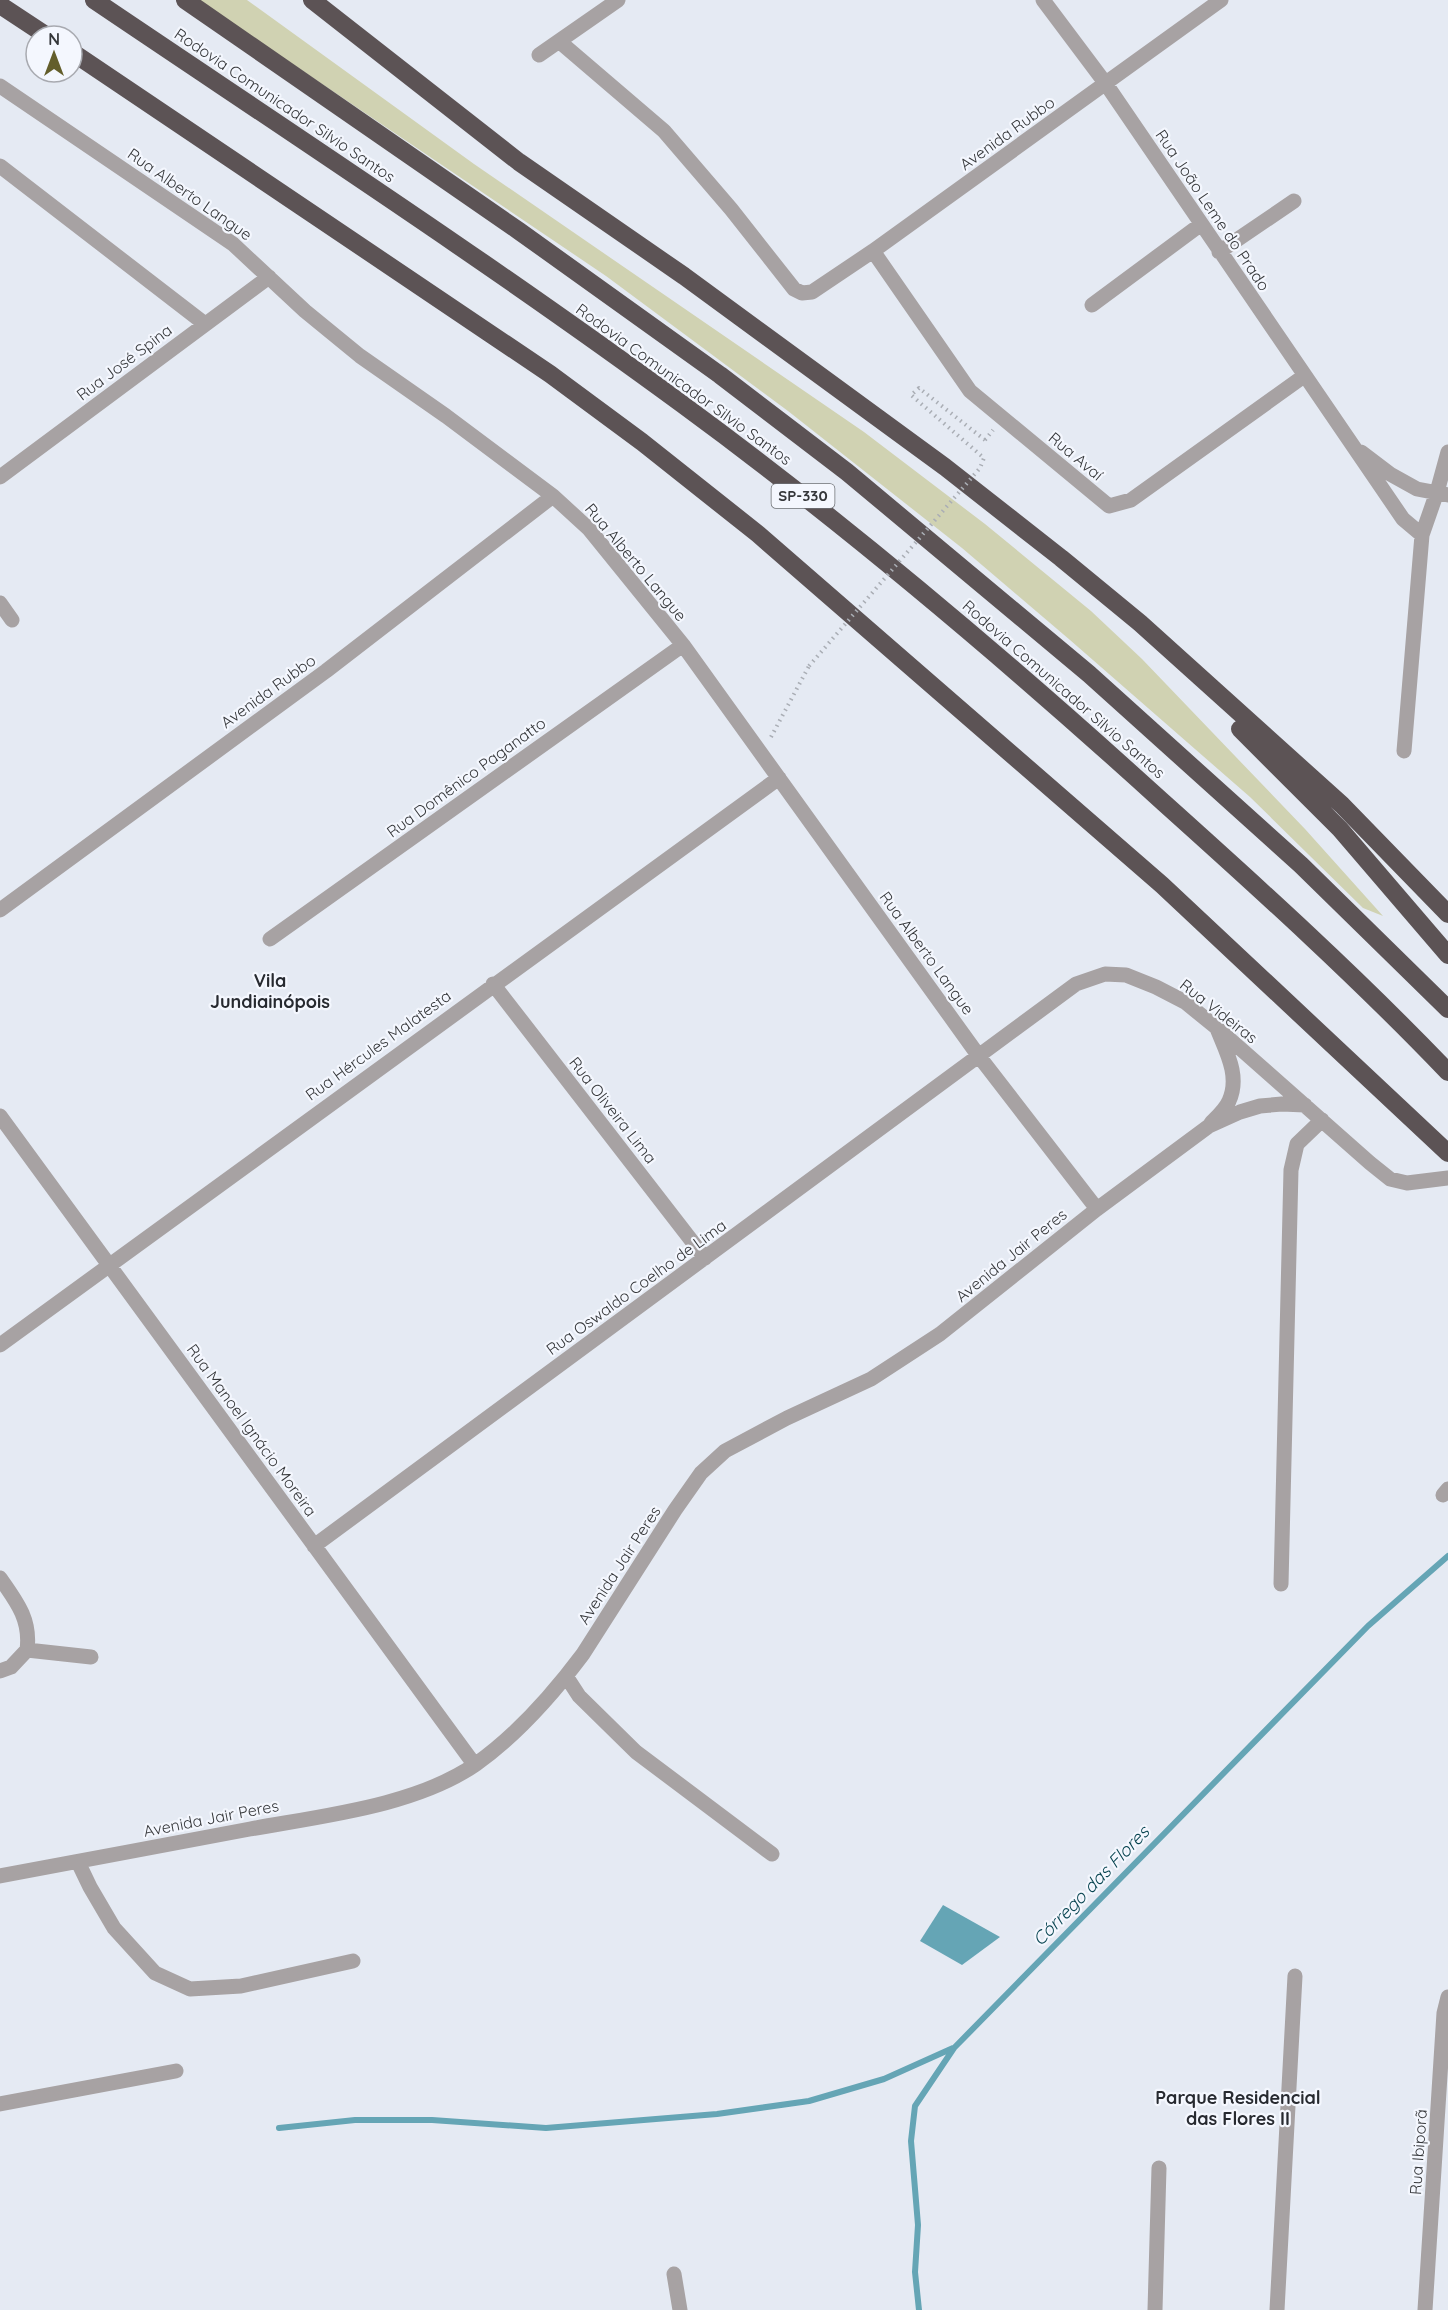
<svg xmlns="http://www.w3.org/2000/svg" width="1448" height="2310" font-family="Quicksand,sans-serif">
	<style>
		.green { fill: #d0d2b2 }
		.water { fill: #65a5b5 }
		.lines { fill: none; stroke-linecap: round; stroke-linejoin: round }
		.stream { stroke: #65a5b5; stroke-width: 6 }
		.path { stroke: #aaaeb5; stroke-width: 4; stroke-dasharray: 1.5 4.5; stroke-linecap: butt }
		.minor { stroke: #a7a2a3; stroke-width: 15 }
		.highway { stroke: #5c5355; stroke-width: 18 }
		.path-bridge { stroke: #aaaeb5; stroke-width: 4; stroke-dasharray: 1.5 4.5; stroke-linecap: butt }
		.labels { text-anchor: middle; stroke-width: 4.5; stroke-linejoin: round; paint-order: stroke }
		.shield { fill: #f4f7fe; stroke: #6e7175; stroke-width: 1.5 }
		.shield-label { font-size: 15px; font-weight: bold; fill: #35373a }
		.street-label { font-size: 16px; fill: #35373a; stroke: #f4f7fe }
		.neighbourhood-label { font-size: 18px; font-weight: bold; fill: #272a30; stroke: #f4f7fe }
		.water-label { font-size: 18px; font-style: italic; fill: #094551; stroke: #f4f7fe }
	</style>
	<rect width="100%" height="100%" fill="#e5eaf3"/>
	<path class="green" d="M198,0H247L474,164L864,432L985,524L1091,611L1142,659L1305,829L1383,916L1363,908L1250,797L1070,640L962,548L788,411L606,276Z"/>
	<path class="water" d="M943,1905L1000,1937L962,1965L920,1941Z"/>
	<g class="lines">
		<path class="stream" d="M279,2128L355,2120H432L546,2128L717,2114L809,2101L884,2079L953,2048
			M919,2310L915,2272L918,2225L911,2141L915,2106L954,2048L1368,1626L1448,1556"/>
		<path class="path" d="M985,440L993,430
			M771,737L809,666"/>
		<path class="minor" d="M1043,0L1106,84L1403,519L1422,535
			M560,42L664,131L731,209L794,289L802,293L812,292L873,251L1221,0
			M539,55L618,0
			M0,86L233,244L305,311L360,356L446,416L553,496L589,529L683,645L978,1055L1097,1209
			M0,166L205,324
			M873,251L970,391L1109,506L1131,500L1304,376
			M1219,252L1294,201
			M1092,305L1200,225
			M1361,452L1390,474L1417,489L1448,495
			M0,477L269,277
			M0,603L12,620
			M1404,751L1422,535L1437,492L1448,452
			M0,910L326,671L553,496
			M270,939L683,645
			M493,984L705,1258
			M0,1116L474,1764
			M1211,1123C1217,1117 1226,1109 1229,1101C1240,1077 1227,1053 1218,1031
			M0,1345L779,778
			M1443,1495L1448,1489
			M314,1546L1076,984L1105,974L1126,975L1156,987L1185,1002L1217,1028L1370,1163L1390,1179L1407,1183L1448,1178
			M0,1578C17,1602 31,1620 27,1650
			M1281,1584L1291,1170L1297,1144L1322,1120
			M27,1650L91,1657
			M0,1671L11,1667L27,1650
			M566,1676L579,1696L636,1752L772,1854
			M78,1862L90,1887L114,1928L155,1973L190,1989L241,1986L353,1961
			M0,1876C83,1860 167,1845 250,1829C321,1816 416,1806 476,1764C517,1735 553,1694 583,1654L675,1510L701,1473L725,1451L787,1418L871,1379L940,1334L1097,1209L1209,1126L1240,1112L1260,1106L1282,1104L1305,1105
			M0,2104L176,2071
			M674,2274L680,2310
			M1155,2310L1159,2168
			M1277,2310L1295,1976
			M1425,2310L1444,2013L1448,1997"/>
		<path class="highway" d="M94,0C291,133 490,263 682,404C850,527 1010,663 1164,803C1261,890 1358,978 1448,1072
			M185,0L519,231L720,375L847,472L1089,674L1301,865L1448,1009
			M312,0L519,162L684,276L945,467L1061,558L1140,623L1342,805L1448,914
			M0,5L47,36
			M72,52L550,374L642,442L758,534L1162,885L1448,1153
			M1240,729L1340,829L1448,955"/>
		<path class="path-bridge" d="M809,666L980,468L984,458L911,395L919,388L985,440"/>
	</g>
	<g class="labels">
		<rect class="shield" x="771.5" y="484" width="63" height="24" rx="4.5"/>
		<g class="shield-label">
			<text x="803" y="501">SP-330</text>
		</g>
		<g class="street-label">
			<text transform="translate(285 105) rotate(34)" y="6">Rodovia Comunicador Silvio Santos</text>
			<text transform="translate(1007 133) rotate(-36)" y="6">Avenida Rubbo</text>
			<text transform="translate(190 194) rotate(35)" y="6">Rua Alberto Langue</text>
			<text transform="translate(1213 210) rotate(56)" y="6">Rua João Leme do Prado</text>
			<text transform="translate(124 362) rotate(-37)" y="6">Rua José Spina</text>
			<text transform="translate(684 384) rotate(36)" y="6">Rodovia Comunicador Silvio Santos</text>
			<text transform="translate(1076 456) rotate(40)" y="6">Rua Avaí</text>
			<text transform="translate(636 562) rotate(50)" y="6">Rua Alberto Langue</text>
			<text transform="translate(1064 689) rotate(41)" y="6">Rodovia Comunicador Silvio Santos</text>
			<text transform="translate(268 691) rotate(-36)" y="6">Avenida Rubbo</text>
			<text transform="translate(466 777) rotate(-36)" y="6">Rua Domênico Paganatto</text>
			<text transform="translate(927 953) rotate(54)" y="6">Rua Alberto Langue</text>
			<text transform="translate(1219 1011) rotate(38)" y="6">Rua Videiras</text>
			<text transform="translate(378 1045) rotate(-36)" y="6">Rua Hércules Malatesta</text>
			<text transform="translate(613 1110) rotate(52)" y="6">Rua Oliveira Lima</text>
			<text transform="translate(1011 1255) rotate(-39)" y="6">Avenida Jair Peres</text>
			<text transform="translate(636 1287) rotate(-36)" y="6">Rua Oswaldo Coelho de Lima</text>
			<text transform="translate(252 1430) rotate(54)" y="6">Rua Manoel Ignácio Moreira</text>
			<text transform="translate(619 1565) rotate(-57)" y="6">Avenida Jair Peres</text>
			<text transform="translate(211 1818) rotate(-11)" y="6">Avenida Jair Peres</text>
			<text transform="translate(1418 2152) rotate(-86)" y="6">Rua Ibiporã</text>
		</g>
		<g class="neighbourhood-label">
			<text x="270" y="987">Vila<tspan x="270" dy="21">Jundiainópois</tspan></text>
			<text x="1238" y="2104">Parque Residencial<tspan x="1238" dy="21">das Flores II</tspan></text>
		</g>
		<g class="water-label">
			<text transform="translate(1091 1886) rotate(-46)" y="6">Córrego das Flores</text>
		</g>
	</g>
	<g transform="translate(54 54)"><circle r="28" fill="#f4f7fe" stroke="#a8aab0" stroke-width="1.5"/>
	<path d="M0-4.5L10 22L0 15L-10 22Z" fill="#635e2b"/>
	<text y="-9" font-size="16" font-weight="bold" text-anchor="middle" fill="#35373a">N</text>
	</g>
</svg>
